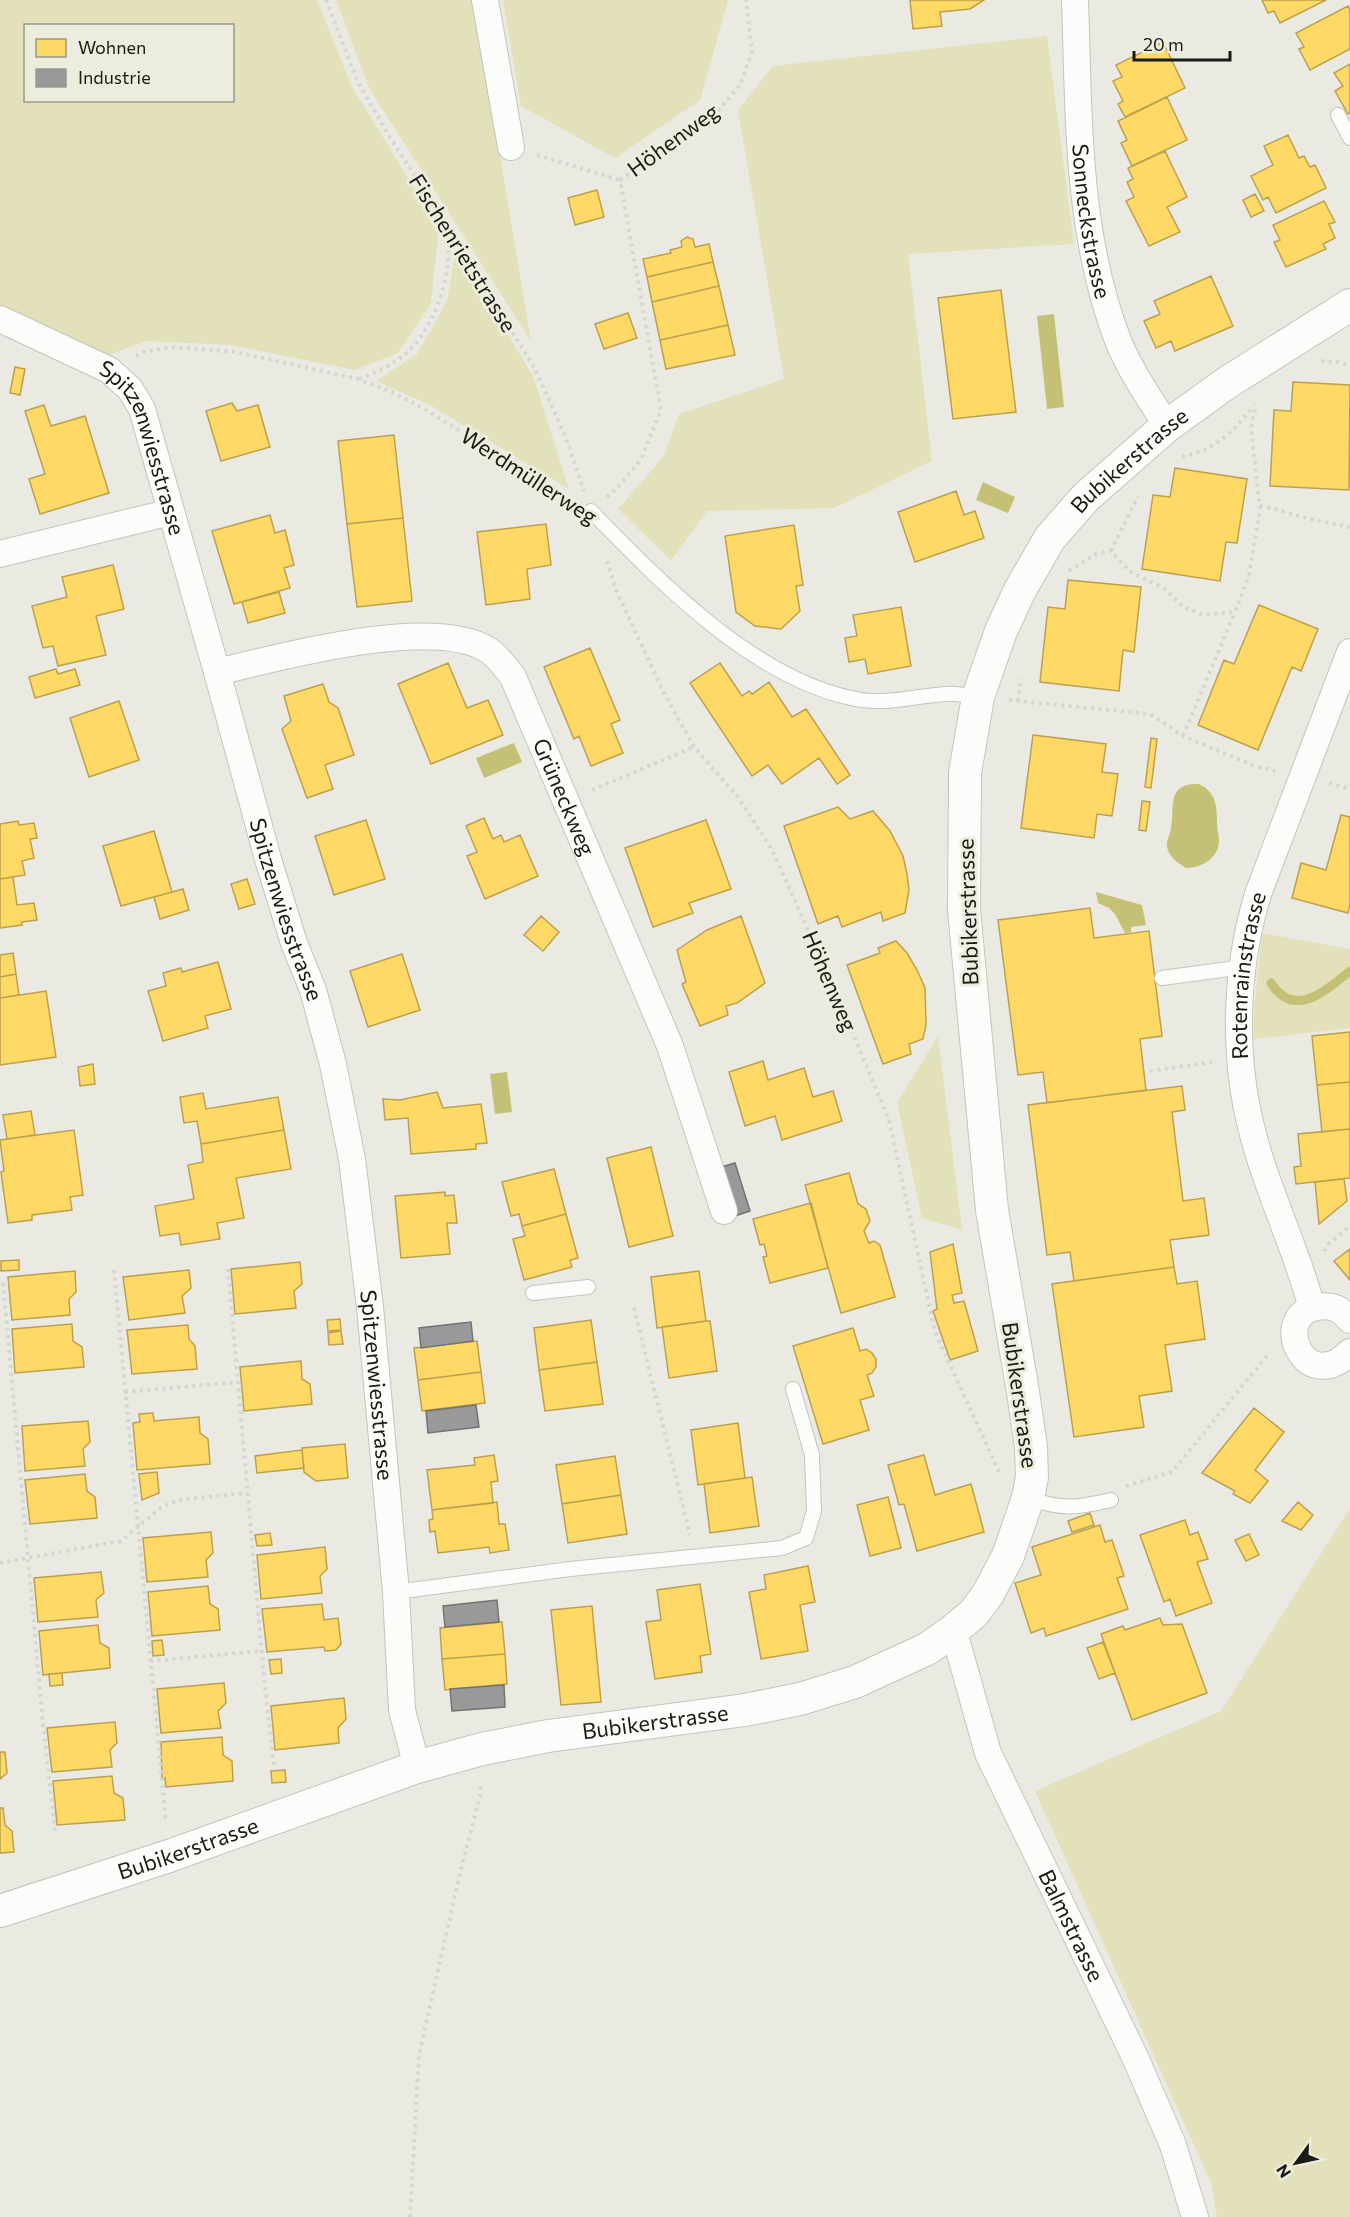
<svg xmlns="http://www.w3.org/2000/svg" width="1350" height="2217" font-family="Commissioner,sans-serif">
	<style>
		.green { fill: #e2e1ba; fill-rule: evenodd }
		.water { fill: #c4c176 }
		.homes { fill: #ffd966; stroke: #bba04e; stroke-width: 1.5 }
		.industry { fill: #999; stroke: #737372; stroke-width: 1.5 }
		.lines { fill: none; stroke-linecap: round; stroke-linejoin: round }
		.stream { stroke: #c4c176; stroke-width: 9 }
		.service-casing { stroke: #c4c4be; stroke-width: 16 }
		.minor-casing { stroke: #c4c4be; stroke-width: 28 }
		.tertiary-casing { stroke: #c4c4be; stroke-width: 34 }
		.path { stroke: #d5d5d2; stroke-width: 4; stroke-dasharray: 3 4.5; stroke-linecap: butt }
		.service { stroke: #fcfcfb; stroke-width: 14 }
		.minor { stroke: #fcfcfb; stroke-width: 26 }
		.tertiary { stroke: #fcfcfb; stroke-width: 32 }
		.labels { text-anchor: middle; stroke-width: 6; stroke-linejoin: round; paint-order: stroke }
		.street-label { font-size: 22px; fill: #1b1b16; stroke: #ededde }
	</style>
	<rect width="100%" height="100%" fill="#eaeae2"/>
	<path class="green" d="M0,0H317L352,87L439,228L431,303L398,353L355,370L231,345L145,341L109,355L51,334L0,306ZM26,26H232V100H26Z
		M336,0H474L531,341L369,88Z
		M503,0H728L700,100L615,158L521,106Z
		M1047,36L1074,244L908,254L932,461L834,508L707,511L671,561L618,509L664,456L679,414L784,379L738,110L773,66Z
		M456,250L533,376L569,489L430,405L376,381L417,354L447,301Z
		M1262,933L1350,949V1028L1254,1039V1010Z
		M938,1036L962,1230L922,1218L897,1103Z
		M1350,1508V2217H1217L1211,2183L1035,1791L1221,1711Z"/>
	<path class="water" d="M1054,314L1064,407L1047,409L1037,316Z
		M983,482L1015,497L1008,513L976,500Z
		M514,743L522,762L484,778L476,758Z
		M1199,784C1217,793 1217,807 1217,825C1217,830 1219,834 1219,839C1220,857 1202,868 1186,868C1178,863 1169,857 1167,847C1166,841 1170,835 1171,828C1175,806 1166,783 1199,784Z
		M1096,892L1142,905L1146,925L1131,927V932L1125,933L1115,914L1109,908L1098,903Z
		M507,1072L512,1112L495,1114L490,1074Z"/>
	<path class="homes" d="M910,0H984L970,9L940,12L942,26L913,29Z
		M1262,0H1326L1280,23L1274,11L1268,13Z
		M1348,6L1350,10V49L1310,70L1299,49L1304,47L1296,33Z
		M1163,42L1185,88L1125,117L1118,104L1123,101L1113,81L1122,77L1116,65Z
		M1350,64V113L1348,114L1335,91L1343,86L1334,73Z
		M1167,97L1187,140L1132,166L1121,143L1127,140L1118,121Z
		M1288,135L1299,158L1304,156L1310,167L1315,165L1326,188L1276,213L1268,197L1263,200L1251,176L1273,165L1264,146Z
		M1165,151L1187,197L1167,207L1180,232L1149,246L1126,201L1134,197L1127,182L1133,179L1128,168Z
		M597,190L604,217L575,225L568,198Z
		M1255,194L1264,211L1251,217L1243,200Z
		M1324,201L1335,222L1329,224L1335,238L1323,244L1326,249L1286,267L1274,242L1280,240L1273,225Z
		M687,237L693,239L695,247L709,244L713,262L647,277L643,259L671,253L670,250L682,247L681,241Z
		M713,262L719,286L652,302L647,277Z
		M1211,276L1233,326L1175,351L1171,341L1156,348L1144,321L1160,314L1154,301Z
		M719,286L728,325L660,340L652,302Z
		M1001,290L1016,412L953,419L938,298Z
		M628,313L637,338L604,349L595,324Z
		M728,325L735,355L666,369L660,340Z
		M15,367L25,369L20,395L10,393Z
		M1293,382L1350,385L1349,490L1270,486L1274,410L1291,411Z
		M232,403L237,411L258,405L270,447L221,461L206,411Z
		M44,405L51,426L85,416L109,493L40,514L29,479L45,474L25,411Z
		M394,435L403,518L347,524L338,441Z
		M1175,468L1247,479L1237,543L1226,542L1220,581L1142,569L1153,495L1170,497Z
		M956,491L964,515L975,511L984,538L915,562L898,512Z
		M270,515L275,533L285,530L294,565L284,568L290,588L234,604L212,531Z
		M403,518L412,601L357,607L347,524Z
		M546,524L551,565L527,569L530,599L486,605L477,532Z
		M794,525L803,585L796,586L800,611L781,629L755,626L736,612L725,536Z
		M113,565L124,609L96,616L106,655L58,666L53,646L43,648L32,606L67,597L62,577Z
		M1068,580L1141,587L1134,652L1123,650L1119,691L1040,682L1048,607L1065,609Z
		M279,592L285,613L248,623L242,602Z
		M1259,605L1318,629L1301,671L1292,667L1258,750L1198,725L1224,660L1234,664Z
		M901,607L911,666L868,674L865,659L849,662L845,638L857,636L853,615Z
		M590,648L620,720L611,724L623,753L591,766L579,736L574,739L544,667Z
		M448,663L467,708L488,700L503,735L431,764L398,684Z
		M720,663L742,696L749,691L752,694L769,682L792,717L806,709L850,775L837,784L819,758L782,784L768,765L752,776L690,683Z
		M56,669L58,674L75,669L80,685L35,698L29,677Z
		M323,684L329,702L338,708L354,755L325,765L333,789L307,798L282,729L291,721L284,696Z
		M119,701L139,760L89,777L70,718Z
		M1033,735L1106,744L1102,772L1118,774L1112,816L1097,814L1094,838L1021,828Z
		M1151,738L1157,739L1151,788L1145,787Z
		M1142,801L1150,802L1146,831L1139,830Z
		M838,807L850,819L873,811L890,831L903,856L907,874L909,890L905,913L883,921L881,912L842,927L838,916L818,924L784,826Z
		M1341,815L1350,817V905L1348,913L1292,898L1301,863L1326,870Z
		M484,818L493,839L501,835L504,842L520,835L538,876L485,899L467,856L477,852L466,826Z
		M366,820L385,879L334,895L315,836Z
		M706,820L731,889L689,903L693,913L653,927L625,848Z
		M18,821L19,825L34,823L37,838L30,839L34,858L22,861L25,875L0,879V824Z
		M154,831L172,892L121,906L103,846Z
		M13,877L17,905L34,903L37,920L22,922V925L0,928V879Z
		M247,879L255,904L239,909L231,884Z
		M183,889L189,910L160,919L154,897Z
		M1090,908L1094,938L1149,931L1162,1036L1140,1039L1146,1090L1047,1103L1043,1072L1018,1075L998,920Z
		M541,916L559,932L543,951L524,935Z
		M741,916L765,983L737,1003L726,1006L728,1015L700,1026L682,984L686,982L677,950L707,930Z
		M896,941L907,953L917,970L925,988L926,1025L923,1039L909,1044L911,1054L883,1064L847,965L880,953L878,948Z
		M13,953L16,974L0,977V955Z
		M402,954L420,1010L368,1027L350,971Z
		M218,962L231,1009L205,1016L208,1028L163,1041L148,991L166,986L163,973L181,968L182,972Z
		M16,974L19,995L0,998V977Z
		M46,991L56,1057L0,1065V998Z
		M1350,1032V1082L1317,1085L1312,1036Z
		M763,1061L768,1080L804,1068L813,1097L833,1091L842,1121L782,1140L775,1116L745,1126L729,1072Z
		M93,1064L95,1084L80,1086L78,1067Z
		M1350,1082V1129L1322,1132L1317,1085Z
		M1182,1086L1185,1110L1172,1112L1183,1201L1204,1198L1209,1235L1170,1240L1174,1267L1074,1281L1070,1252L1047,1255L1028,1105Z
		M437,1092L443,1108L481,1104L487,1143L476,1144V1149L411,1154L408,1118L385,1120L383,1099L400,1100Z
		M203,1093L206,1109L278,1097L284,1130L201,1144L197,1121L184,1123L180,1097Z
		M31,1111L35,1135L7,1139L3,1115Z
		M1350,1129V1178L1296,1184L1294,1167L1301,1166L1298,1134Z
		M74,1130L83,1195L70,1197L72,1210L32,1215V1220L8,1223L1,1172L4,1171L0,1140Z
		M284,1130L291,1169L236,1178L244,1218L217,1223L220,1239L181,1245L179,1233L160,1236L155,1206L194,1199L188,1165L203,1162L201,1144Z
		M651,1147L673,1236L629,1247L607,1158Z
		M554,1169L566,1214L522,1226L519,1214L511,1216L502,1182Z
		M849,1173L858,1204L866,1209L870,1221L864,1231L869,1243L874,1241L880,1245L895,1297L841,1313L805,1185Z
		M1344,1179L1347,1201L1319,1224L1315,1182Z
		M445,1192V1196L454,1195L457,1223H447L450,1254L401,1258L395,1196Z
		M811,1203L828,1268L770,1283L763,1257L767,1256L764,1244L760,1245L753,1219Z
		M566,1214L578,1258L570,1260L572,1267L524,1280L513,1239L525,1236L522,1226Z
		M953,1244L962,1293L952,1295L954,1303L964,1301L978,1351L950,1360L933,1311L937,1309L930,1252Z
		M1350,1249V1280L1334,1261Z
		M19,1260V1270L1,1271V1261Z
		M300,1262L302,1284L294,1291L296,1308L235,1314L231,1269Z
		M1174,1267L1177,1284L1197,1281L1205,1339L1165,1345L1172,1391L1139,1396L1144,1427L1074,1437L1052,1284Z
		M189,1270L191,1288L182,1296L185,1313L129,1320L123,1277Z
		M75,1271L76,1292L69,1299L70,1315L12,1320L8,1277Z
		M699,1271L706,1321L657,1328L651,1277Z
		M340,1319L341,1330L328,1331L327,1320Z
		M591,1320L597,1362L539,1370L534,1328Z
		M706,1321H710L717,1371L669,1378L662,1327Z
		M72,1324L73,1341L82,1347L84,1367L15,1373L12,1329Z
		M188,1325L189,1339L195,1346L197,1369L132,1374L127,1330Z
		M853,1328L860,1351L866,1349L872,1353L876,1359V1367L872,1373L867,1375L874,1396L860,1400L869,1430L823,1444L793,1346Z
		M341,1331L343,1344L329,1345L328,1333Z
		M477,1341L481,1372L418,1380L414,1348Z
		M301,1361L302,1379L310,1384L312,1404L244,1411L240,1367Z
		M597,1362L603,1404L545,1411L539,1370Z
		M481,1372L485,1403L422,1411L418,1380Z
		M1254,1408L1284,1432L1255,1470L1268,1481L1250,1503L1233,1494L1235,1491L1202,1473Z
		M153,1413L154,1421L199,1417L200,1433L208,1439L210,1464L137,1470L133,1423L140,1422L139,1414Z
		M88,1421L90,1442L83,1449L85,1466L25,1471L22,1426Z
		M738,1423L745,1478L698,1485L691,1430Z
		M345,1444L348,1478L316,1481L304,1472L302,1448Z
		M302,1450L304,1468L257,1473L255,1456Z
		M494,1455L498,1481L491,1482L493,1503L432,1510L427,1470L475,1465L474,1458Z
		M924,1455L935,1495L971,1484L984,1532L917,1551L904,1504L899,1505L888,1465Z
		M615,1456L621,1495L562,1504L556,1465Z
		M157,1472L159,1493L142,1500L139,1474Z
		M85,1474L87,1491L95,1497L97,1518L30,1524L25,1480Z
		M752,1477L759,1526L710,1533L704,1484Z
		M621,1495L627,1534L568,1543L562,1504Z
		M888,1497L901,1548L870,1556L857,1505Z
		M497,1502L499,1524H505L509,1550L490,1553L489,1547L438,1553L435,1531L430,1532L429,1520L433,1519L432,1510Z
		M1298,1502L1313,1515L1301,1530L1282,1521Z
		M1090,1513L1094,1525L1072,1532L1068,1521Z
		M1185,1520L1190,1535L1198,1532L1208,1559L1197,1562L1212,1603L1176,1616L1170,1599L1164,1602L1140,1535Z
		M1100,1525L1105,1542L1112,1540L1124,1576L1117,1578L1128,1609L1046,1636L1044,1628L1031,1633L1015,1583L1041,1575L1032,1547Z
		M211,1532L213,1553L206,1560L208,1577L147,1582L143,1538Z
		M270,1533L272,1545L257,1546L255,1535Z
		M1249,1534L1259,1555L1246,1561L1235,1540Z
		M325,1547L327,1569L320,1576L322,1593L261,1599L257,1555Z
		M808,1566L815,1602L800,1605L808,1651L761,1659L749,1592L766,1589L764,1575Z
		M101,1572L104,1593L96,1600L98,1617L38,1622L34,1578Z
		M700,1584L711,1654L700,1656L702,1672L655,1679L646,1622L661,1620L657,1590Z
		M208,1586L210,1604L218,1609L220,1630L152,1636L148,1592Z
		M322,1604L324,1620L338,1618L341,1644L336,1650L325,1651L324,1647L267,1652L262,1609Z
		M592,1606L601,1702L561,1705L551,1610Z
		M1160,1618L1163,1625L1182,1624L1207,1693L1132,1720L1101,1634L1123,1626L1125,1630Z
		M502,1622L505,1654L442,1659L440,1628Z
		M98,1625L100,1643L109,1648L110,1668L43,1675L39,1631Z
		M162,1640L164,1655L153,1656L152,1641Z
		M1103,1642L1115,1673L1099,1679L1087,1648Z
		M505,1654L507,1684L445,1690L442,1659Z
		M281,1659L282,1673L271,1674L269,1660Z
		M62,1673L63,1685L50,1686L49,1674Z
		M224,1683L226,1703L218,1711L221,1728L161,1733L157,1689Z
		M344,1698L346,1719L338,1728L339,1743L275,1750L271,1706Z
		M115,1722L117,1743L110,1750L112,1767L52,1772L47,1728Z
		M222,1737L223,1755L232,1761L233,1781L166,1787L165,1778L162,1779L161,1742Z
		M0,1752H5L7,1773L0,1779Z
		M285,1770L286,1782L272,1783L271,1771Z
		M112,1776L114,1793L123,1798L125,1820L57,1825L53,1781Z
		M0,1808H3L5,1825L12,1831L14,1852L0,1853Z"/>
	<path class="industry" d="M735,1163L750,1211L732,1217L718,1168Z
		M471,1322L473,1341L421,1348L419,1328Z
		M476,1405L479,1427L428,1433L426,1411Z
		M497,1600L499,1622L445,1627L443,1606Z
		M504,1685L505,1707L452,1711L450,1689Z"/>
	<g class="lines">
		<path class="stream" d="M1271,983C1295,1020 1326,990 1350,971"/>
		<defs>
			<path id="service" d="M1338,115L1350,138
				M591,511C659,581 752,677 851,698C884,706 914,696 946,694C957,693 968,696 978,697
				M1162,978L1244,967
				M533,1293L588,1287
				M1028,1498C1061,1510 1077,1508 1111,1500
				M396,1592L570,1569L782,1548L806,1538L814,1511L812,1455L793,1389"/>
			<g id="minor">
				<path d="M485,0L511,147"/>
				<path id="s1" d="M1075,0C1079,114 1076,234 1119,343C1131,372 1150,399 1167,426"/>
				<path id="s2" d="M0,319L109,370L130,389L142,409L217,672L268,859L294,943L313,990L333,1064L352,1159L370,1307L396,1592L402,1710L417,1767"/>
				<path d="M0,554L171,512"/>
				<path id="s3" d="M217,672C280,657 433,615 488,650C498,656 506,668 513,677L670,1046L724,1211"/>
				<path id="s4" d="M1312,1308C1298,1255 1274,1205 1258,1152C1232,1069 1233,977 1258,894L1350,652"/>
				<path d="M1350,1320C1341,1309 1332,1304 1317,1307C1270,1315 1304,1398 1350,1352"/>
				<path id="s5" d="M950,1633L958,1646L988,1753L1135,2057L1173,2145L1195,2217"/>
			</g>
			<g id="tertiary">
				<path id="s6" d="M0,1911L169,1856L417,1767L482,1749L548,1736L745,1710L800,1699L855,1682L927,1649L950,1633L974,1613L988,1594L1008,1556L1028,1498L1032,1477L1031,1447L1023,1392L992,1210L964,910L965,773L978,697L1001,631L1020,590L1050,538L1086,497L1167,426L1225,384L1350,305"/>
			</g>
		</defs>
		<use href="#service" class="service-casing"/>
		<use href="#minor" class="minor-casing"/>
		<use href="#tertiary" class="tertiary-casing"/>
		<path class="path" d="M326,0L357,80L389,136L446,224L535,369L566,438L584,491
			M537,155L620,180
			M620,180L712,118L740,85L752,52L746,0
			M136,356L143,352L171,347L236,352L358,379L392,392L423,408L572,500
			M1321,361L1339,362L1350,366
			M359,379C375,373 390,366 404,355C429,335 445,293 448,262C449,250 447,237 446,225
			M1182,457C1216,449 1232,433 1254,406
			M607,497L618,487L641,459L661,410L620,180
			M1260,505L1314,520L1350,527
			M1111,551L1138,496
			M607,561L616,590L662,689L694,747L738,797L772,850L832,983L889,1120L935,1332L999,1472
			M1069,571L1096,554L1111,551L1129,571L1165,589L1183,607L1204,615L1235,612L1249,575L1260,510L1251,428L1256,404
			M1009,700L1150,714L1183,736L1255,766L1275,771
			M1018,701L1021,678
			M1183,736L1235,612
			M1329,783L1350,789
			M592,790L694,747
			M1150,1071L1212,1062
			M1324,1251L1328,1244L1350,1226
			M228,1269L264,1678L274,1766
			M114,1270L166,1823
			M3,1283L43,1724L55,1831
			M634,1308L690,1535
			M125,1392L237,1382
			M1126,1486L1172,1472L1270,1352
			M0,1563L121,1541L159,1509L177,1500L247,1493
			M150,1661L261,1651
			M410,2217L419,2055L460,1873L480,1796L481,1783"/>
		<use href="#service" class="service"/>
		<use href="#minor" class="minor"/>
		<use href="#tertiary" class="tertiary"/>
	</g>
	<g class="labels">
		<g class="street-label">
			<text transform="translate(673 140) rotate(-36)" y="8">Höhenweg</text>
			<text dy="8" stroke="none"><textPath href="#s1" startOffset="222">Sonneckstrasse</textPath></text>
			<text transform="translate(463 253) rotate(58)" y="8">Fischenrietstrasse</text>
			<text dy="8" stroke="none"><textPath href="#s2" startOffset="207">Spitzenwiesstrasse</textPath></text>
			<text dy="8" stroke="none"><textPath href="#s6" startOffset="2248">Bubikerstrasse</textPath></text>
			<text transform="translate(529 476) rotate(33)" y="8">Werdmüllerweg</text>
			<text dy="8" stroke="none"><textPath href="#s3" startOffset="444">Grüneckweg</textPath></text>
			<text dy="8" stroke="none"><textPath href="#s2" startOffset="693">Spitzenwiesstrasse</textPath></text>
			<text transform="translate(968 912) rotate(-92)" y="8">Bubikerstrasse</text>
			<text dy="8" stroke="none"><textPath href="#s4" startOffset="344">Rotenrainstrasse</textPath></text>
			<text transform="translate(830 981) rotate(67)" y="8">Höhenweg</text>
			<text dy="8" stroke="none"><textPath href="#s2" startOffset="1179">Spitzenwiesstrasse</textPath></text>
			<text transform="translate(1020 1395) rotate(82)" y="8">Bubikerstrasse</text>
			<text dy="8" stroke="none"><textPath href="#s6" startOffset="684">Bubikerstrasse</textPath></text>
			<text dy="8" stroke="none"><textPath href="#s6" startOffset="198">Bubikerstrasse</textPath></text>
			<text dy="8" stroke="none"><textPath href="#s5" startOffset="318">Balmstrasse</textPath></text>
		</g>
	</g>
	<rect x="24" y="24" width="210" height="78" fill="#ededde" stroke="#99998e" stroke-width="1.5"/>
	<rect x="36" y="39" width="30" height="18" fill="#ffd966" stroke="#99998e" stroke-width="1.5"/>
	<text x="78" y="54" font-size="18" fill="#1b1b16">Wohnen</text>
	<rect x="36" y="69" width="30" height="18" fill="#999999" stroke="#99998e" stroke-width="1.5"/>
	<text x="78" y="84" font-size="18" fill="#1b1b16">Industrie</text>
	<g transform="translate(1296 2163) rotate(237)" stroke="#ededde" stroke-width="4.5" paint-order="stroke">
	<path d="M0-4.5L10 22L0 15L-10 22Z" fill="#1b1b16"/>
	<text y="-9" font-size="16" font-weight="bold" text-anchor="middle" fill="#1b1b16">N</text>
	</g>
	<path d="M1134 51v9h96v-9" fill="none" stroke="#1b1b16" stroke-width="3"/>
	<text x="1143" y="51" font-size="18" fill="#1b1b16" stroke="#ededde" stroke-width="4.5" paint-order="stroke">20 m</text>
</svg>
